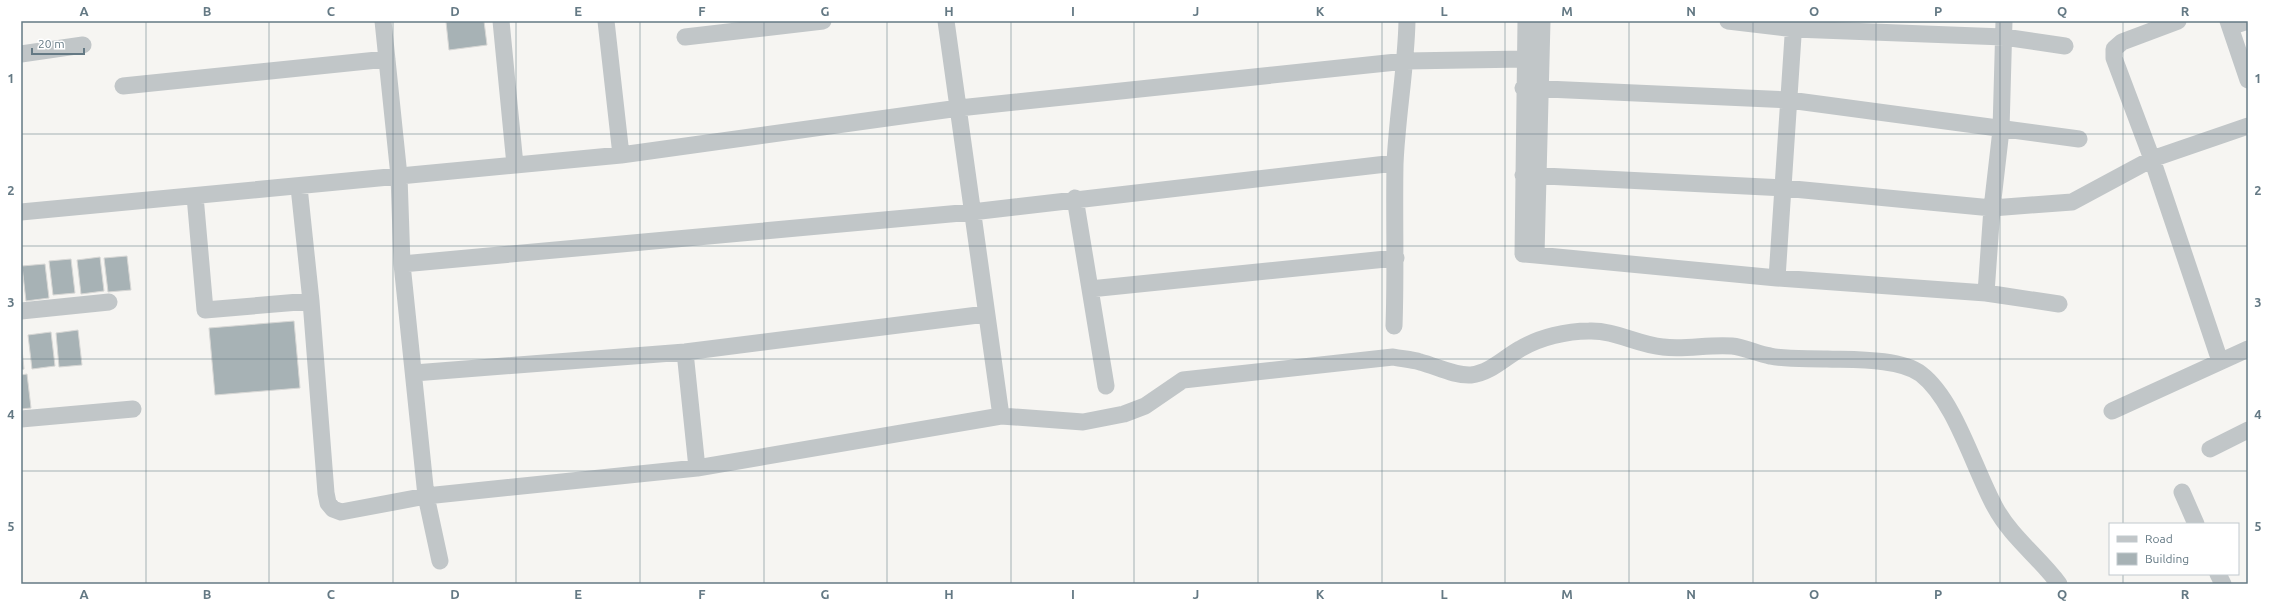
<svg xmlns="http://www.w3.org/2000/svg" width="2269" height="605" font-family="Ubuntu,sans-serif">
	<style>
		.building { fill: #a7b2b5; stroke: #d7d7d5 }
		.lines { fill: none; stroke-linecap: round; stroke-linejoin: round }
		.minor { stroke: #c1c6c8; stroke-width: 17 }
		.grid { fill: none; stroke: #647984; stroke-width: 1; stroke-opacity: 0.55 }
		.neatline { fill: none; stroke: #647984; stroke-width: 1.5 }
		.grid-label { font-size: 13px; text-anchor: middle; font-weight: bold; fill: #647984 }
	</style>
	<rect width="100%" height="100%" fill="#f6f5f2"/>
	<path class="building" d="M459,21H484L487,45L449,50L446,22Z
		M127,256L131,290L108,292L104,258Z
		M100,257L104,291L81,294L77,260Z
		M71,259L75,293L53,295L49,261Z
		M45,264L49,298L26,301L22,266Z
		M294,321L300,388L215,395L209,328Z
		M78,330L82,365L59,367L56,333Z
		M51,332L55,366L32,369L28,335Z
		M21,339L24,369L21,370Z
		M27,374L31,408L21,409V375Z"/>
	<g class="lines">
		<path class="minor" d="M383,21L399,176L402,264L426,496L440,561
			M501,21L515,165
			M606,21L621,155
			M1526,21L1523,254L1536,255L1542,21
			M1728,21L1794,29L2004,37L2065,46
			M2178,21L2122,42L2114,49V58L2152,159L2220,361
			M2228,21L2248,80
			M2230,27L2248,21
			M685,37L823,21
			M21,54L83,45
			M123,86L387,59
			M1523,88L1789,100L2079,139
			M1523,175L1783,188L1992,208L2072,202L2152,159L2248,126
			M299,187L311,301L326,493L328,503L333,509L341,512L426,496L697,468L1001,416L946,21
			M195,196L205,310L311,301
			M1075,198L1106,386
			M21,212L621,155L959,108L1406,61L1524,59
			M1536,255L1777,278L1986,293L2059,304
			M402,264L972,212L1395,163
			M1777,278L1794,21
			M1090,289L1396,258
			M1986,293L1992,208L2001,130L2004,21
			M21,311L109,302
			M1394,326C1396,272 1394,218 1395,164C1397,116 1406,69 1407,21
			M685,352L697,468
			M414,373L685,352L986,314
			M2112,411L2248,349
			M1001,416L1083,422L1124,414L1145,406L1183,380L1393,357C1402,359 1411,359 1420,362C1436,366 1454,376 1471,375C1490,373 1504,358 1520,349C1540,337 1567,331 1589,331C1615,330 1638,345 1663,347C1685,350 1709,344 1732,346C1744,347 1758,354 1770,356C1788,360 1808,358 1827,359C1852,360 1900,358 1921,374C1955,400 1974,469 1995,507C2011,537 2039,557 2059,584
			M21,419L133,409
			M2210,449L2248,430
			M2182,492L2196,524
			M2218,574L2223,584"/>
	</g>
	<path class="grid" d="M146,21V584M269,21V584M393,21V584M516,21V584M640,21V584M764,21V584M887,21V584M1011,21V584M1134,21V584M1258,21V584M1382,21V584M1505,21V584M1629,21V584M1753,21V584M1876,21V584M2000,21V584M2123,21V524M21,134H2248M21,246H2248M21,359H2248M21,471H2248M2123,574V584"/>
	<rect width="2269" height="605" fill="none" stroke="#ffffff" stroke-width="44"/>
	<rect x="2109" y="523" width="130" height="52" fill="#ffffff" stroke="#c1c9ce"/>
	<rect x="2117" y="536" width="20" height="6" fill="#c1c6c8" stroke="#c1c9ce"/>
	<text x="2145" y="543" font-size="12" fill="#647984">Road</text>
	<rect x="2117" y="553" width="20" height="12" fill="#a7b2b5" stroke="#c1c9ce"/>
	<text x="2145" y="563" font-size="12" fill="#647984">Building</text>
	<path d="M32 48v6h52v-6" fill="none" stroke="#647984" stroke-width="2"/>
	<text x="38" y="48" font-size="12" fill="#647984" stroke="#ffffff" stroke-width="3" paint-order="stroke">20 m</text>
	<rect x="22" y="22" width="2225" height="561" class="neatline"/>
	<g class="grid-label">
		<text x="84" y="16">A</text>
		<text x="207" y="16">B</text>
		<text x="331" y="16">C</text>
		<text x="455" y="16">D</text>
		<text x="578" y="16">E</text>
		<text x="702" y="16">F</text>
		<text x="825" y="16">G</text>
		<text x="949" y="16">H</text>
		<text x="1073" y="16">I</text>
		<text x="1196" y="16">J</text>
		<text x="1320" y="16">K</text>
		<text x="1444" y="16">L</text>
		<text x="1567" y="16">M</text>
		<text x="1691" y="16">N</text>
		<text x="1814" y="16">O</text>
		<text x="1938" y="16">P</text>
		<text x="2062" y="16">Q</text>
		<text x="2185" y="16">R</text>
		<text x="11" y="83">1</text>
		<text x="2258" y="83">1</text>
		<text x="11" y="195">2</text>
		<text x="2258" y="195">2</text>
		<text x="11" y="307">3</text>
		<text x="2258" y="307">3</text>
		<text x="11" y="419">4</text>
		<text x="2258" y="419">4</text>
		<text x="11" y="531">5</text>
		<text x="2258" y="531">5</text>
		<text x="84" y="599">A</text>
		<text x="207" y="599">B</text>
		<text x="331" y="599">C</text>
		<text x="455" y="599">D</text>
		<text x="578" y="599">E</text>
		<text x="702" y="599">F</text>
		<text x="825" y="599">G</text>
		<text x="949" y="599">H</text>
		<text x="1073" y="599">I</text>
		<text x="1196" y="599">J</text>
		<text x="1320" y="599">K</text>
		<text x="1444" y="599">L</text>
		<text x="1567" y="599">M</text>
		<text x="1691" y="599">N</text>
		<text x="1814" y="599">O</text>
		<text x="1938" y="599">P</text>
		<text x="2062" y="599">Q</text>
		<text x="2185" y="599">R</text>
	</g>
</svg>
